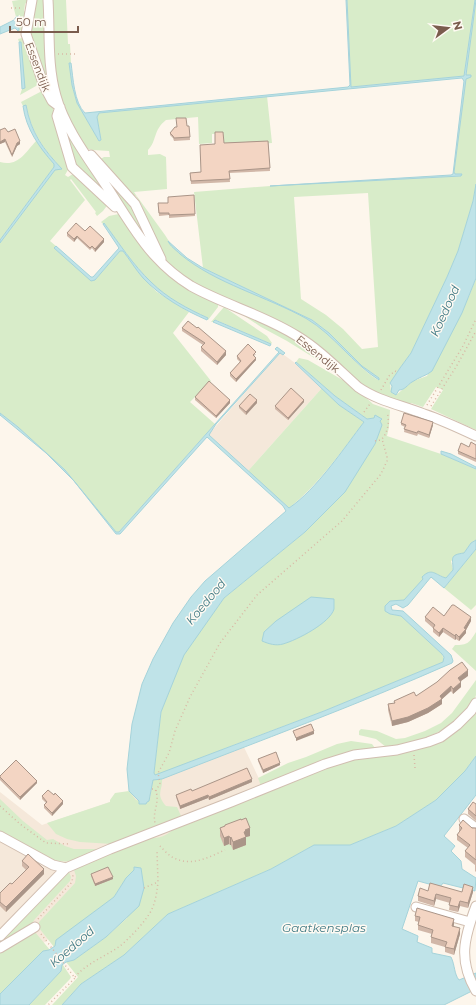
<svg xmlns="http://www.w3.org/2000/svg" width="476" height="1005" font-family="Montserrat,sans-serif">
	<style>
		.residential { fill: #f5e8da }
		.green { fill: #d8ecc9; fill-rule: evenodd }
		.water { fill: #bfe3e8; stroke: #a5d3da }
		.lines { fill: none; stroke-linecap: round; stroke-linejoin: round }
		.minor-casing { stroke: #d1beb0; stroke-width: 11 }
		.path { stroke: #d9b8a5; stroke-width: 1.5; stroke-dasharray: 1 3; stroke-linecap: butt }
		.minor { stroke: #fff; stroke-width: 9 }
		.wall { fill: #d1b7a8 }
		.shaded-wall { fill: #aa9588 }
		.building { fill: #f3d5c3; stroke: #aa9588 }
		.labels { text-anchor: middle; stroke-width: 3; stroke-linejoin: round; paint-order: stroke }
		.street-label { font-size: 11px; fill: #7a5c4d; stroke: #fffaf3 }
		.water-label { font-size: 12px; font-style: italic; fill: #437c86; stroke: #fffaf3 }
	</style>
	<rect width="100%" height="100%" fill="#fdf6ec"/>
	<path class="residential" d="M280,352L295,363L322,388L248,471L210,437L209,434Z
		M242,743L294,852L99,896L0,980V792L42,825L110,802Z"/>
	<path class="green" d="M19,0H28L25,4L24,11L28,13L23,29L18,32L19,30L18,16L16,17L12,1Z
		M34,0H45L53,98L30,35Z
		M51,0H66L68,44H70L71,63H69L72,85L77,103L99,141L101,140L97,117L98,113L267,96L272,143L224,146L223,134H212V143L199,144L198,117L166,120C153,130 157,141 148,150V155L160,154L166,157L167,189L134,192L136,195L165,235C181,262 213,275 241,288C263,298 285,307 307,319C334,335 352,363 378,380L379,378L362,366L329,333L312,320L203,268L194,192L270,186L461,176V174H455L454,172L466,78H471L466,75L476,0V184L473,201L458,251L447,277L411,353L400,368L390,383L391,392L396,395L413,381L427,376L469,296L476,278V430L431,409L443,390L436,387L423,407L411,403L408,405L383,397L363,386L326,354L185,278L166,263L140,207L142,206L136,196L132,195L99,160L104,157H110L109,151L93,150L88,149L85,146L71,122L59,95L55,72ZM368,193L378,347L362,349L343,329L326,315L301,299L294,197Z
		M347,0H475L464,76L351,87Z
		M22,38L24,39L39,82L36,86L20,95L22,89H24L20,42H19L18,39Z
		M42,91L53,108L64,149V159L69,168L65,175L68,177L73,174L109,203L103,211L97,216L95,213L96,212L71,179L70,180L85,200L50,241L56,246L54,248L95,280L120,251H123L143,278L157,292L189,312L173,333L211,381L190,402L215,424L119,532H116L65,470L18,427L0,413V243L55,169H62C43,148 32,134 26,105L23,106L21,102Z
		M60,116L110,198L76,167Z
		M36,141L54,164V167L0,240V162C18,167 25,153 36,141Z
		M94,162L131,204L151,246Z
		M119,214L124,219L143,247L218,304V307L208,320V318C188,309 166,298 151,282C133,265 119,243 104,223L103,224L101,222L109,216Z
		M224,307L267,336L272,343L271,344L216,320L213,322H211Z
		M231,307L296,339L337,372L287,341L261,327Z
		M299,358L308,360L353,386L373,404L390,410L389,427L387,436L441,454L476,469V540L471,543L464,553L461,554L451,561L453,570L446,578L430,572L404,600L390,601V614L401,616L442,654L444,660L443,662L324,711L244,741L155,776L154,773L161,712L183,655L224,598L305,532L375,444L381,425L380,421L382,419L374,418L367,419L335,396L296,362Z
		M322,388L339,405L364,422C341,452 319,484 289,508L248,471Z
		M476,549V605L471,610L444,588Z
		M476,632V671L452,649L455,645C468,645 469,643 476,632Z
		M476,680C476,685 476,691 476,695C475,700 470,705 468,708C447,734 418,742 386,747L376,739L359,735V731L361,729L377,731L396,739L405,738L425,731L441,723L452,713Z
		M476,709V756L465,771L436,800L396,826L350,845H314L271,869L168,914L124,955L81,984L62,1005H52L78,977L66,962L74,960L106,937L127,918L134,870L126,878L114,897L54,947L39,928V922L75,883L76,876L74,870L77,868L149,838C159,838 166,837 173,829L324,767L351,759L414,750Z
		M351,741L372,744L375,748L335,756L261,786L258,778L288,763L306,757L337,744Z
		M162,779C163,790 155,794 166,806L177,807L182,818L112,844L80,842L67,839L56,834L47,823L110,802V800L115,793L129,791L136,800L147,802L150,798L153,780Z
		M0,799L23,821L47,840L53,839L65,846L74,849H99C90,853 80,859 71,861C50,865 18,843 0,834Z
		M69,872L71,877L70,881L35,919L30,926L0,945V941L27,913Z
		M35,932L50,950L43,951L0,994V951Z
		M62,965H63L71,977L70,979L45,1005H29L61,971Z"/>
	<path class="water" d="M346,0H347L351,87L464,76L475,0H476L466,75H471V77L466,79L454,172L455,174H462L461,176L270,186L451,175L453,174L464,81L462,78L99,113L97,117L101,140L99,141L77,103L72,85L69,63H71C73,77 74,103 85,113L348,87L350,85Z
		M18,16L19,30L18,31L15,28L0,34V27L14,20L16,17Z
		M19,42H21L25,88L22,89Z
		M26,105C31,133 43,149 62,169L55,170L0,243V240L54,167V164C39,147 26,129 23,106Z
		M476,184V278L462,313L432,371C426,376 419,377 412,382C407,385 405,390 399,390L396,395L391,392L392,386L390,383L400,368L411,353L447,277L458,251L473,201Z
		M104,223C119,243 133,265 151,282C167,298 188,309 208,318L207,320C184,310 161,297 143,278C136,270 130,260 123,251H120L95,280L91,281L54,248L56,246L91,277H93L119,248L103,224Z
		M168,241L187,258L203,268L312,320L329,333L362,366L379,378V380C352,363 334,335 307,319C266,296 216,284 180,254C176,250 170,246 168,241Z
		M215,320L271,344L270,346L213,322Z
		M277,347L285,353L283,355L280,353L216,424L209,435L289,508C316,490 344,448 364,422L339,405L295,363L296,362L335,396L367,419L374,418L375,415L382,419L380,421L382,425L375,444L345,492L305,532L224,598L184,655L161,712L154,773L155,775L324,711L443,662L444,657L442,654L401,616L390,614L385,611V606L390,601L404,600L423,579L422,577C432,567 435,575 446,578L453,570C453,558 449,555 464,553L471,543L476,540V549L444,588L431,577L408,605L403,608L396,604L391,606L392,610L403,611L451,655L453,661L452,663C357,705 259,741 162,779L153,780L149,801L147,802L146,804H139V801L129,791L127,769L132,724L142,684L153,659L173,623L191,597L205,581L286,511L283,506L207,437L120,534H116L74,481L46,453L0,415V413L18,427L65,470L116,532H119L279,352L275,349Z
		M441,451L451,454L476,467V469L441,454Z
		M311,597L334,599C334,602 334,606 334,609C330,623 297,640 283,644C276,646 269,644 262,641L264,632L276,621Z
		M476,756V795L444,836L455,846L451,851L461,861L462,869L476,878L475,891L443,883L440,887L418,881L402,929L418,936L417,942L432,948V953L451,957C455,965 454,974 459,980L476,973V989L444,1005H62L81,984L124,955L168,914L271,869L314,845H350L396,826L436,800L465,771Z
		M134,867L141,868L144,888L139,906L106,937L74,960L66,962L62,965L61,971L29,1005H0V994L43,951L49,950L55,946L56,940L114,897L126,878L134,870Z"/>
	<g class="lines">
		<defs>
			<path id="minor" d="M32,0L26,34L44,86L52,101L60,107L57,116L72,167L115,207
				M48,0C50,32 47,65 56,96C65,129 91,162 109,190C124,213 138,238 156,257C166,268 178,278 191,286C225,305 264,315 297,336C320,350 338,369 358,387C378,401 401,405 424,414C442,420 459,428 476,436
				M91,155L135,204L161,259
				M464,819L476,828
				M0,836L53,865L66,868
				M476,906C464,938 458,960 476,991
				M416,907L470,922
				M0,936L66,868L110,849L231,802L325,764L354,755L397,750L428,742L441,737L457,725L471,711L476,703
				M0,948L35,927"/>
		</defs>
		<use href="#minor" class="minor-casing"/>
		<path class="path" d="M11,8H22
			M58,54H76
			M381,390L389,376L395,371L397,372
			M427,405L463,346L476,319
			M431,406L456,367L476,331
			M364,412L370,404
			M375,441L381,440C388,433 390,421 387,412
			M414,755L415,768
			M152,789H155C161,802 152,811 155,823
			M156,791L160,783L158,773L169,753L175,731L190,697L220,643L257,595L342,521L381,474L387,461V457L382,439
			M0,806L20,824L46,843L70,844
			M160,846C164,850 169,856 174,858C192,867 209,857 225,850
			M144,888L158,882L157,851
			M38,919L72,882L73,875
			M41,934L75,978L48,1005
			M75,977C88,962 105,957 120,946C130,938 147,920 152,909C156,900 157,891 158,882"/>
		<use href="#minor" class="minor"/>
	</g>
	<path class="wall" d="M187,126H189L190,140L174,141L173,138L170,135V133Z
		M0,130L8,132L20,144L17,146L12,157L5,142L0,144Z
		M268,141L270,171L229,173L230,182L191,184L190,173L201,172L224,143Z
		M194,195L195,216L169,218V215L159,216L158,203H168Z
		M85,231L104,242L95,252L92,248L90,250L77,238L74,242L67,236V233Z
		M182,328H197L226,355L217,365L201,351V347L203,345L182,331Z
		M256,354L254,356L256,360L236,382L230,376V373L240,362L237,359V356Z
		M195,397L230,403L216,418L195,400Z
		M304,402L288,420L275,409V406Z
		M257,403L246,415L239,408V406Z
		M401,423L433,425L429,438L418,434L417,436L404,432L405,427L401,425Z
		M476,445V462L458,454V451L469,447Z
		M444,616L471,621L466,630V633L459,641L456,639L455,640L443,632L439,637L433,632V628L425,621V617Z
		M468,676L461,681V687L453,694L451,691L442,699V704L428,713L408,722L392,726L388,710V704L394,703V701L416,696Z
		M258,759L280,765L263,773L258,761Z
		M0,776L37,783L20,800L0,780Z
		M252,782L209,800L208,798L180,809L176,797V795L192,791Z
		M54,795L63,804L52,816L44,808V805L46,803L42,799V796Z
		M476,804V821L468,814V809Z
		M225,825L250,836L246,837V845L233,850L231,845H230L229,844L224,846L220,836V828L225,826Z
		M459,825L476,828V872L475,871V865L465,857V851L468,848L457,840V835L460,832L459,831Z
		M22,861L44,874L6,912L0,906V893L12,884L26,870L22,866Z
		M91,874L113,879L95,886L91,876Z
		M428,891L462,892H473L468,908L460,906L458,912L449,910L450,903L436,899L434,906L418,901V896Z
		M415,916L454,924V926L460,934L454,955L445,952V947L431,943V937L432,934L418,930V925L419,922L415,921Z"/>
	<path class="shaded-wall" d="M5,139V142L0,144V142Z
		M20,141V144L17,146L12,157V155L17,143Z
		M77,236V238L74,242V239Z
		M104,239V242L95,252V249Z
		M226,351V355L217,365V362Z
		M256,358V360L236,382V379Z
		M230,400V403L216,418V416Z
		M257,400V403L246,415V412Z
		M304,400V402L288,420V418Z
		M433,422V425L429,438V435Z
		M471,617V621L466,630V633L459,641V637Z
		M443,628V632L439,637V633Z
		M456,634V639L455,640V636Z
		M468,670V676L458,683V678Z
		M461,682V687L453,694V689Z
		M451,686V691L441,700L442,699V704L428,713L408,722L392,726V721L440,696Z
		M314,731V734L296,741V738Z
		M280,763V765L263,773V770Z
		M252,779V782L209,800V797Z
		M37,781V783L20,800V797Z
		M208,795V798L180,809V806Z
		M63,801V804L52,816V813Z
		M250,828V836L246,837V845L233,850V842L244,832L245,830Z
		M229,836V844L224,846V838Z
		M231,837V845H230V838Z
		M44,869V874L6,912V907Z
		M113,877V879L95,886V884Z
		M473,887V892L468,908V903Z
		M436,894V899L434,906V901Z
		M460,901V906L458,912V907Z
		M454,919V924L452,931V926Z
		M460,928V934L454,955V949Z"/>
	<path class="building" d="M176,118H186L187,126H189L190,137L174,138L173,136L170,133L175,127H177Z
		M5,128L8,132L15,129L20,141L17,143L12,155L5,139L0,142V130Z
		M215,132H223L224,143L268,141L270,168L229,171L230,179L191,181L190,173L201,172L200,145L215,144Z
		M194,195L195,214L169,215V213H159L158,203H168V197Z
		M76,223L85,231L90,226L104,239L95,249L92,246L90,248L77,236L74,239L67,233Z
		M188,321L197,328L198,327L226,351L217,362L201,347L205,343L182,328Z
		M248,344L256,352L253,355L256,358L236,379L230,373L241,361L237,356Z
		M209,381L230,400L216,416L195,397Z
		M291,388L304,400L288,418L275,406Z
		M250,394L257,400L246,412L239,406Z
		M404,413L433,422L429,435L418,431L417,433L404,429L406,425L401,423Z
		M471,442L476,445V459L458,451L461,443L469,447Z
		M452,605H454L471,617L464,628L466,629L459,637L456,634L455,636L443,628L439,633L433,628L435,625L425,617L433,607L444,616Z
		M462,662L468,670L458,678L461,682L453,689L451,686L440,696L442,699L428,708L408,717L392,721L388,704L395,703L394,701L414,692L416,696L437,682L450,670Z
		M311,724L314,731L296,738L293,731Z
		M276,752L280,763L263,770L258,759Z
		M16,760L37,781L20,797L0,777V776Z
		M247,768L252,779L209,797L208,795L180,806L176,795L191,789L192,791Z
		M48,790L54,795L55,793L63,801L52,813L44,805L47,802L42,796Z
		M473,802L476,804V816L468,809Z
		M246,818L250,828L245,830L246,831L244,832L246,837L233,842L231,837L230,838L229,836L224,838L220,828L225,826V825L241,819V820Z
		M463,820L472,828H476V860L465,851L470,845L457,835L462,828L459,825Z
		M28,854L44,869L6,907L0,902V893L10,883L12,884L29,867L22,861Z
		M108,867L113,877L95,884L91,874Z
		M430,883L462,892L464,884L473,887L468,903L460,901L458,907L449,905L451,898L436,894L434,901L418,896L420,888L428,891Z
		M417,908L454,919L452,926L460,928L454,949L445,947L447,942L431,937L433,930L418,925L420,917L415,916Z"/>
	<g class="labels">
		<g class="street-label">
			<text transform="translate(38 67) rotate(69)" y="4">Essendijk</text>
			<text transform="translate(318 354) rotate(39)" y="4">Essendijk</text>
		</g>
		<g class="water-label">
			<text transform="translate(445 311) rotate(-66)" y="4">Koedood</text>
			<text transform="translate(206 602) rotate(-50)" y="4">Koedood</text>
			<text x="324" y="932">Gaatkensplas</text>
			<text transform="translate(72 947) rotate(-41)" y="4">Koedood</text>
		</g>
	</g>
	<g transform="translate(448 28) rotate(75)" stroke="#fffaf3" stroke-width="3" paint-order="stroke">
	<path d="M0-3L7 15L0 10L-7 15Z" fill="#7a5c4d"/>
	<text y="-6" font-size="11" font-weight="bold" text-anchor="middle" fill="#7a5c4d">N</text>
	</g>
	<path d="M10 26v6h68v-6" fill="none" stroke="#7a5c4d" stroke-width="2"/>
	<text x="16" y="26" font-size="12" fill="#7a5c4d" stroke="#fffaf3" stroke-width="3" paint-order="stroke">50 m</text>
</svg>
